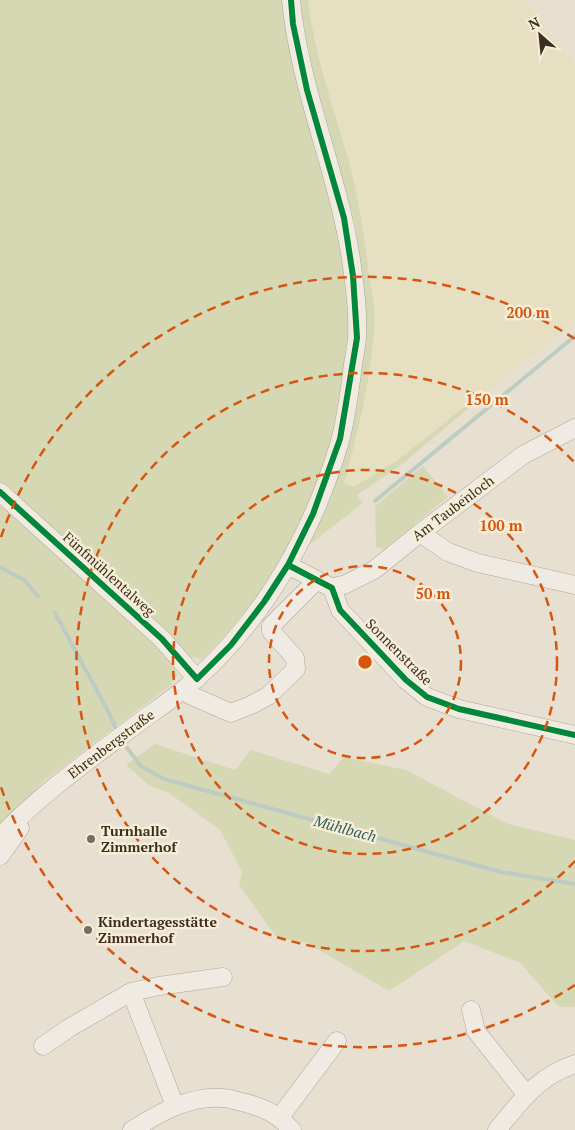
<svg xmlns="http://www.w3.org/2000/svg" width="575" height="1130" font-family="'PT Serif',serif">
	<style>
		.farmland { fill: #e6dfc2 }
		.green { fill: #d6d7b3 }
		.lines { fill: none; stroke-linecap: round; stroke-linejoin: round }
		.stream { stroke: #bcccc2; stroke-width: 4 }
		.minor-casing { stroke: #ada599; stroke-width: 19 }
		.minor { stroke: #efebe3; stroke-width: 18 }
		.cycleway-casing { stroke: #f7eed8; stroke-width: 9 }
		.cycleway { stroke: #00873e; stroke-width: 6 }
		.ring { fill: none; stroke: #d7550e; stroke-width: 2.5; stroke-dasharray: 9 6 }
		.poi-dot { fill: #786c5e; stroke: #f7eed8; stroke-width: 2 }
		.labels { text-anchor: middle; stroke-width: 5; stroke-linejoin: round; paint-order: stroke }
		.street-label { font-size: 14px; fill: #3d2e20; stroke: #f7eed8 }
		.poi-label { font-size: 14px; font-weight: bold; fill: #3d2e20; stroke: #f7eed8; text-anchor: start }
		.water-label { font-size: 15px; font-style: italic; fill: #2f5d5a; stroke: #f7eed8 }
		.centre { fill: #d7550e; stroke: #f7eed8; stroke-width: 2.5 }
		.ring-label { font-size: 15px; text-anchor: middle; font-weight: bold; fill: #d7550e; stroke: #f7eed8; stroke-width: 5; stroke-linejoin: round; paint-order: stroke }
	</style>
	<rect width="100%" height="100%" fill="#e7e0d1"/>
	<path class="farmland" d="M308,0H524L575,65V320L470,407L469,404L398,460L354,487L344,483L357,437L372,295L363,224L347,156L327,91L311,22Z"/>
	<path class="green" d="M0,0H284L322,160L348,283V347L339,414L322,473L301,526L265,588L221,640L202,659L189,657L0,483Z
		M299,0H308C314,53 332,103 347,155C358,194 364,233 369,274C372,292 376,312 374,330C370,383 358,433 344,483L354,487L398,460L468,404L470,407L401,465L357,495L363,503L310,544L335,484L352,428L362,288L355,224L336,155L316,87Z
		M423,466L448,497L384,549L376,547L375,506Z
		M0,502L172,660L177,675L171,685L45,780L0,827Z
		M155,744L235,770L251,750L329,774L344,757L406,770L508,824L575,840V1007H559L520,963L464,941L389,991L307,943L277,938L239,885L242,872L220,830L169,793L149,785L126,765Z"/>
	<g class="lines">
		<path class="stream" d="M375,501L575,336
			M0,567L24,580L38,596
			M55,613L109,713L116,729
			M127,748L141,766L164,779L501,872L575,884"/>
		<defs>
			<path id="minor" d="M0,492L162,639L197,679
				M420,533L448,552L478,563L575,585
				M288,565L332,588L340,610L406,680L427,697L459,709L575,735
				M332,588L346,584L374,570L420,533L523,455L575,428
				M183,690L190,695L231,713L251,705L268,696L296,669L295,658L271,631V626L317,580
				M0,837C43,791 99,753 149,715C165,704 181,692 196,679C266,617 314,530 340,441C346,419 349,395 352,373C353,361 356,350 357,338C358,318 356,295 353,274C342,181 300,94 291,0
				M0,856L20,828
				M131,992L175,1106
				M471,1010L476,1031L526,1094
				M43,1046L69,1028L131,992L159,986L223,977
				M280,1117L337,1041
				M132,1130C159,1113 190,1095 223,1098C230,1098 238,1102 246,1103C267,1109 277,1114 292,1130
				M497,1130C521,1101 538,1076 575,1064"/>
		</defs>
		<use href="#minor" class="minor-casing"/>
		<use href="#minor" class="minor"/>
		<defs>
			<path id="cycleway" d="M0,492L162,639L197,679L231,645L264,602L288,565L313,514L340,439L357,338L353,276L344,218L307,90L293,24L291,0
				M288,565L332,588L340,610L406,680L427,697L459,709L575,735"/>
		</defs>
		<use href="#cycleway" class="cycleway-casing"/>
		<use href="#cycleway" class="cycleway"/>
	</g>
	<g class="ring">
		<circle cx="365" cy="662" r="96"/>
		<circle cx="365" cy="662" r="192"/>
		<path d="M575 861A289 289 0 1 1 575 463"/>
		<path d="M575 985A385 385 0 0 1 1 787M1 537A385 385 0 0 1 575 339"/>
	</g>
	<g class="poi-dot">
		<circle cx="91" cy="839" r="5"/>
		<circle cx="88" cy="930" r="5"/>
	</g>
	<g class="labels">
		<g class="street-label">
			<text transform="translate(453 508) rotate(-37)" y="5">Am Taubenloch</text>
			<text transform="translate(109 574) rotate(42)" y="5">Fünfmühlentalweg</text>
			<text transform="translate(399 652) rotate(45)" y="5">Sonnenstraße</text>
			<text transform="translate(111 744) rotate(-37)" y="5">Ehrenbergstraße</text>
		</g>
		<g class="poi-label">
			<text x="101" y="836">Turnhalle<tspan x="101" dy="16">Zimmerhof</tspan></text>
			<text x="98" y="927">Kindertagesstätte<tspan x="98" dy="16">Zimmerhof</tspan></text>
		</g>
		<g class="water-label">
			<text transform="translate(345 829) rotate(15)" y="5">Mühlbach</text>
		</g>
	</g>
	<circle cx="365" cy="662" r="8" class="centre"/>
	<g class="ring-label">
		<text x="528" y="318">200 m</text>
		<text x="487" y="405">150 m</text>
		<text x="501" y="531">100 m</text>
		<text x="433" y="599">50 m</text>
	</g>
	<g transform="translate(540 35) rotate(333)" stroke="#f7eed8" stroke-width="4" paint-order="stroke">
	<path d="M0-4L9 19L0 12L-9 19Z" fill="#3d2e20"/>
	<text y="-8" font-size="14" font-weight="bold" text-anchor="middle" fill="#3d2e20">N</text>
	</g>
</svg>
